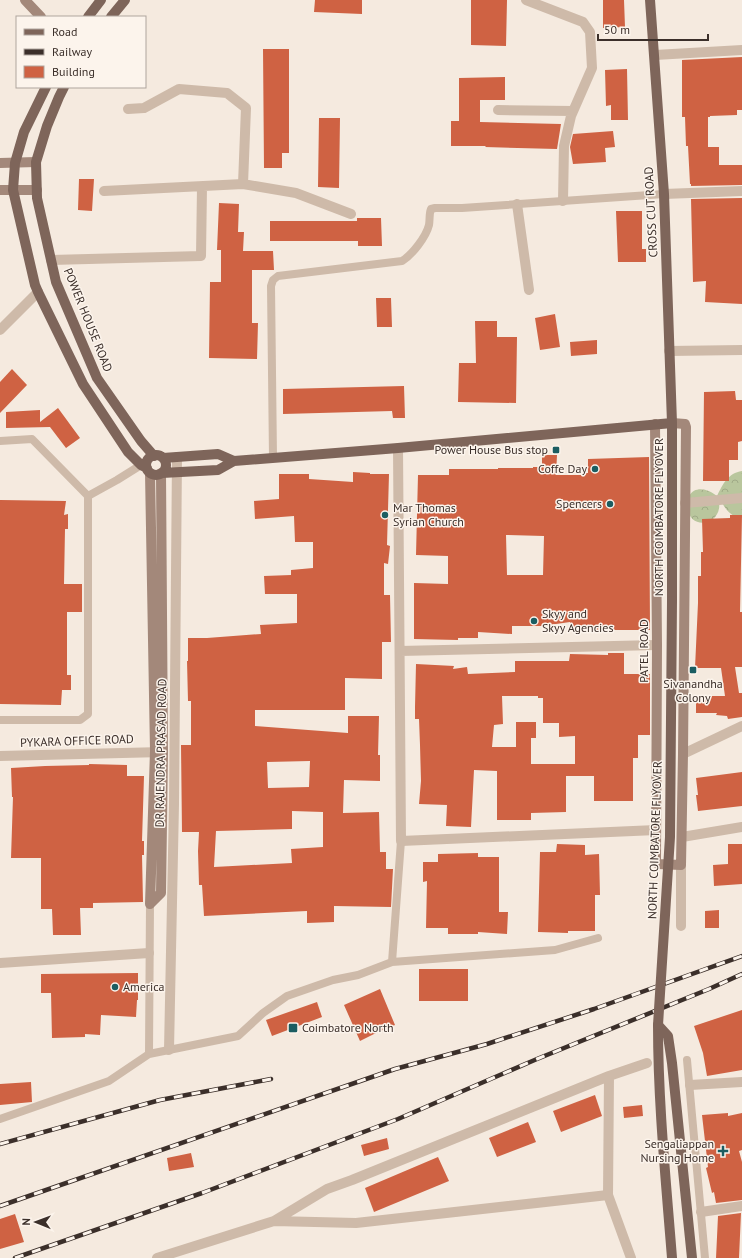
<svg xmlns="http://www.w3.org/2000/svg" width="742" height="1258" font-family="'PT Sans',sans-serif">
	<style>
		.forest { fill: url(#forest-crowns) }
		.building { fill: #cf6243; fill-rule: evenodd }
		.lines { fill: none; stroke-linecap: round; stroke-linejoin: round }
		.lane { stroke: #cebaa9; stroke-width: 8 }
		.street { stroke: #cebaa9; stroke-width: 10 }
		.secondary { stroke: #a3887a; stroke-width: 10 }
		.primary { stroke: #7e655a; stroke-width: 10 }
		.rail-casing { stroke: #3b2f2a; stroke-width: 4.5 }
		.rail { stroke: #fcf4ec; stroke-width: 3; stroke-dasharray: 9; stroke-linecap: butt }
		.primary-bridge { stroke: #7e655a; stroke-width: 10 }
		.poi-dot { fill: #1b5d61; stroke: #fcf4ec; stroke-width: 1.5 }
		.labels { text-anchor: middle; stroke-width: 3; stroke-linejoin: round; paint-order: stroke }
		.street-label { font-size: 12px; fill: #3b2f2a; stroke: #fcf4ec }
		.poi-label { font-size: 12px; fill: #3b2f2a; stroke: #fcf4ec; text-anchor: end }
	</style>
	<defs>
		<pattern id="forest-crowns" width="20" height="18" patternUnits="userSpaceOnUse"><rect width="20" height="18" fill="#b9c69d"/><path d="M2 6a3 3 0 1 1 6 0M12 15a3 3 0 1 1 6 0" fill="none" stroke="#a0aa87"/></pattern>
	</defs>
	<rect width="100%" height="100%" fill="#f5eadf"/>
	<path class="forest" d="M742,471V518C731,517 726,510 721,501H719C723,527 687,531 688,506C688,503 688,499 689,496C695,485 709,489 717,496C723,484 728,473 742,471Z"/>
	<path class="building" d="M315,0H362V14L314,12Z
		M471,0H507L506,46L471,45Z
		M603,0H624L625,27L603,28Z
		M263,49H289V153H282V168H264Z
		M742,57V110H737V115L710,116V117H708V147H719V165H742V185L691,186V184H690L688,146H686L685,117H682V60Z
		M627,69L628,120H611V105L606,106L605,70Z
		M505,77V100H480V122L561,124L557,149L485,147L486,146H451V121H459V78Z
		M319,118H340L339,188L318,187Z
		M613,131L615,147L605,148L606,162L573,164L570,147L573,134Z
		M79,179H94L92,211L78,210Z
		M742,198V304L705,302L706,281L693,282L691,199Z
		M219,203L239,204L238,232H244L243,251H273L274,270H252V323H258L257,359L209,358L210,282H221V250H217Z
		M616,211H642V249H646V262H618Z
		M357,218H381L382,246H358V241H270V221H357Z
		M376,298H391L392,327H377Z
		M555,314L560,347L540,350L535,318Z
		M475,321H497V337H517L516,403L458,402L459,363H476Z
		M597,340V354L571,356L570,342Z
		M12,369L27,385L0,413V382Z
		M404,386L405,418H393L392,411L283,414V389Z
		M735,391L736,400H742V441L738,442V460H729V481H703L704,392Z
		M58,408L80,438L66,448L50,427L6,428V412L40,410V422Z
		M542,455H557L556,475H582V473H588V459L649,457L650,630H570V622L542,626H512V634L478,632V638H458V640L414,639V583L448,584V556L416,555L418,475H449V469H498V468H533V467H542ZM506,535L544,536L543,575H507Z
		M353,472L370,473V474H389L387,545L390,546L388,564L384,563V595H390L391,642H382V679L345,678V710H255V726L348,733V716H379L378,755H380V781L344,780L343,813L379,812L380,852H386V869H393L391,907L334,906V922L307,923V911L204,916L202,885H199L198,851L199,832H182L181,745H191V701H188L187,661H188V638H207L261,634L260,625L297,623V594H265L264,576L291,575V570L313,568V542H295L294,516L255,519L254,501L279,499V474H309V479L353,482ZM310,761L309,787L268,788L267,762ZM292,811L323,812V847L291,849L292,863L214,867L216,831L292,829Z
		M0,500L66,501L64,515L68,514V529H65L64,584H82V612H67V675H71V690H62L61,705L0,704Z
		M730,515H742L740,612H742V667H735L739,693H742V717L728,719L727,716L716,715L717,713H696V696H725L721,668H695L698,603V576H701V552H703L702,519L730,518Z
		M608,653H624V674H650V735H638V758H633V801H594V776H566V812L531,813V820H497V771L474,770L471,827L446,826L447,805L419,804L421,781L420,745L419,719H415V707L416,664L454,666L453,669L467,667L468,674L515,672V661H569L570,654L608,655ZM502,696H538V698H543V723H559V737L575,736V764H531V738H536V722H516V747H492L494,725L503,724Z
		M89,764L127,765V776H144L142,841H144V855H142L143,902L93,903V908H80L81,935H53L52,909H41V858H11L13,797H12L11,768L45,766L89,765Z
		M742,772V806L698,811L696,795H698L696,778Z
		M557,844L585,845V855L599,854L600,895H595V931H568V933L538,932L540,852H556Z
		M728,844H742V884L714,886L713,865L728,864Z
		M478,853V857H499V912H508L507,934L478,932V934H448V928H426L427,881L423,882V862H438V854Z
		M719,910V928H705V911Z
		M419,969H468V1001H419Z
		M138,973V1000H137L136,1017L101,1015L100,1035L85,1034V1037L52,1038L51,993H41V974Z
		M380,989L395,1025L378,1032L360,1041L344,1005Z
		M317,1002L322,1017L272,1036L266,1020Z
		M742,1010V1070L707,1076L703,1053L694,1026Z
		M31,1082L32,1102L0,1105V1084Z
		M595,1095L602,1116L561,1132L553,1111Z
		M642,1105L643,1116L624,1118L623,1107Z
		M728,1113V1116L742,1113V1150L739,1151L742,1162V1200L716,1203L714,1192L712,1193L706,1168L708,1167L702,1115Z
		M528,1122L536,1142L497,1157L489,1138Z
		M387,1138L389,1149L364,1156L361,1145Z
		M191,1153L194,1167L169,1171L167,1158Z
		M438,1157L449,1181L374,1212L365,1188Z
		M741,1213L739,1258H716L718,1216Z
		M15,1214L24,1242L0,1249V1219Z"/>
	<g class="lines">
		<path class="lane" d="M0,441L32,439L88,496V714L80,720H0
			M273,458L271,286L273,280L278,276L402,261C412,255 426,237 429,225C430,219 429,214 431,209L435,208H462L664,194
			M88,496L117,480L141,465
			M401,841L392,962L555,950L598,938
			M149,1054L238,1036L263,1013L287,996L333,980L358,975L392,962
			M687,1060L705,1258
			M0,1119L109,1081L149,1054L150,904"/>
		<path class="street" d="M526,0L583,22L590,32L592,68L571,116L564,146L563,201
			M655,55L742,50
			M128,109L144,108L179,89L227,93L246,108L243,184
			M498,110L573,111
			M104,191L243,184L296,193L351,214
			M664,194L742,191
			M517,204L529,290
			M51,260L201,256L202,187
			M0,330L38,292
			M669,351L742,350
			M398,448L401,841L656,830
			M685,503L742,498
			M400,651L657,645
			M683,754L742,726
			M0,756L163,752
			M682,837L742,827
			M681,926V865
			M0,963L149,953
			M169,1050L174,804L177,457
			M690,1085L742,1082
			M608,1195L609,1076
			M701,1212L742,1206
			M274,1221L356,1223L608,1195L631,1258
			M157,1258L274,1221L327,1189L352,1180L609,1076L647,1063"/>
		<path class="secondary" d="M25,0L41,17
			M0,163L36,162
			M0,190H37
			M655,424L657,645L656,862L658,864L681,865L683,754L686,427L685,424L672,423
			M150,904L161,893L163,752L161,473
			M150,904L155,751L150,473"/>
		<path class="primary" d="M650,0L664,194L672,423V601
			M88,17L101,0
			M111,17L125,0
			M46,87L24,132L15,163L13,190L35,285L38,292L83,384L128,452L141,465L147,468
			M64,87L59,97L47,126L36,162L37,198L56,282L97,378L141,441L154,456
			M146 465a10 10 0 1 1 20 0a10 10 0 1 1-20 0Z
			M163,458L218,454L234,461
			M162,473L218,470L234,461L398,448L672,423
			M658,1025L668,1036L672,1063L692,1258
			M658,1025C658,1103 666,1181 672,1258"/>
		<defs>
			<path id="rail" d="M0,1144L160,1100L271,1079
				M0,1206L395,1069L487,1044L594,1009L742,956
				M15,1258L202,1193L398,1119L537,1059L709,989L742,974"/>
		</defs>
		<use href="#rail" class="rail-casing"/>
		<use href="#rail" class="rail"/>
		<path class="primary-bridge" d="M658,1025L670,837L672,601"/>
	</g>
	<g class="poi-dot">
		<rect x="552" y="446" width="8" height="8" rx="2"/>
		<circle cx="595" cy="469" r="4"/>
		<circle cx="610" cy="504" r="4"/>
		<circle cx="385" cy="515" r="4"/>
		<circle cx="534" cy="621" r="4"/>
		<rect x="689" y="666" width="8" height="8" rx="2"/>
		<circle cx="115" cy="987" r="4"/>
		<rect x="288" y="1023" width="10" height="10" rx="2"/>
		<path d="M721 1145h4v4h4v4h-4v4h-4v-4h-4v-4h4z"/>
	</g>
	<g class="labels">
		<g class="street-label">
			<text transform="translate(651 212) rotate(-93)" y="4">CROSS CUT ROAD</text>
			<text transform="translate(88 320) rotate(68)" y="4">POWER HOUSE ROAD</text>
			<text transform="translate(659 517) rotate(-90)" y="4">NORTH COIMBATORE FLYOVER</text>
			<text transform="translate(644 651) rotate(-90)" y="4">PATEL ROAD</text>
			<text transform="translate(77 741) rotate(-2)" y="4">PYKARA OFFICE ROAD</text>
			<text transform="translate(161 753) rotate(-89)" y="4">DR RAJENDRA PRASAD ROAD</text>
			<text transform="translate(655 840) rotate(-88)" y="4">NORTH COIMBATORE FLYOVER</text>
		</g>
		<g class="poi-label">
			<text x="548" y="454">Power House Bus stop</text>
			<text x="587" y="473">Coffe Day</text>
			<text x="602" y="508">Spencers</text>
			<text x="393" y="512" text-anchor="start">Mar Thomas<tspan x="393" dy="14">Syrian Church</tspan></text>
			<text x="542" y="618" text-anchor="start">Skyy and<tspan x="542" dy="14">Skyy Agencies</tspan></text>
			<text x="693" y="688" text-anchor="middle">Sivanandha<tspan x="693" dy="14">Colony</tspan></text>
			<text x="123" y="991" text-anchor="start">America</text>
			<text x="302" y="1032" text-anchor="start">Coimbatore North</text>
			<text x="714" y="1148">Sengaliappan<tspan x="714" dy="14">Nursing Home</tspan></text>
		</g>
	</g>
	<rect x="16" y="16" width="130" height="72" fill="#fcf4ec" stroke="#afa59e"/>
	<rect x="24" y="29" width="20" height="6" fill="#7e655a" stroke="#afa59e"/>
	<text x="52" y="36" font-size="12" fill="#3b2f2a">Road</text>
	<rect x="24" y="49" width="20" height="6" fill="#3b2f2a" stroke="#afa59e"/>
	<text x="52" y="56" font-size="12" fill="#3b2f2a">Railway</text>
	<rect x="24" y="66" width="20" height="12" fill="#cf6243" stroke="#afa59e"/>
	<text x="52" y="76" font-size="12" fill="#3b2f2a">Building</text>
	<g transform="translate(36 1222) rotate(271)" stroke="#fcf4ec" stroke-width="3" paint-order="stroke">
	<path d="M0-3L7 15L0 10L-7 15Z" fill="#3b2f2a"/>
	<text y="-6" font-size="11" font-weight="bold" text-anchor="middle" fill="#3b2f2a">N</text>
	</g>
	<path d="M598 34v6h110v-6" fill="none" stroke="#3b2f2a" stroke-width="2"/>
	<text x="604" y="34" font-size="12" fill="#3b2f2a" stroke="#fcf4ec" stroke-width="3" paint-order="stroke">50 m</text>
</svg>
